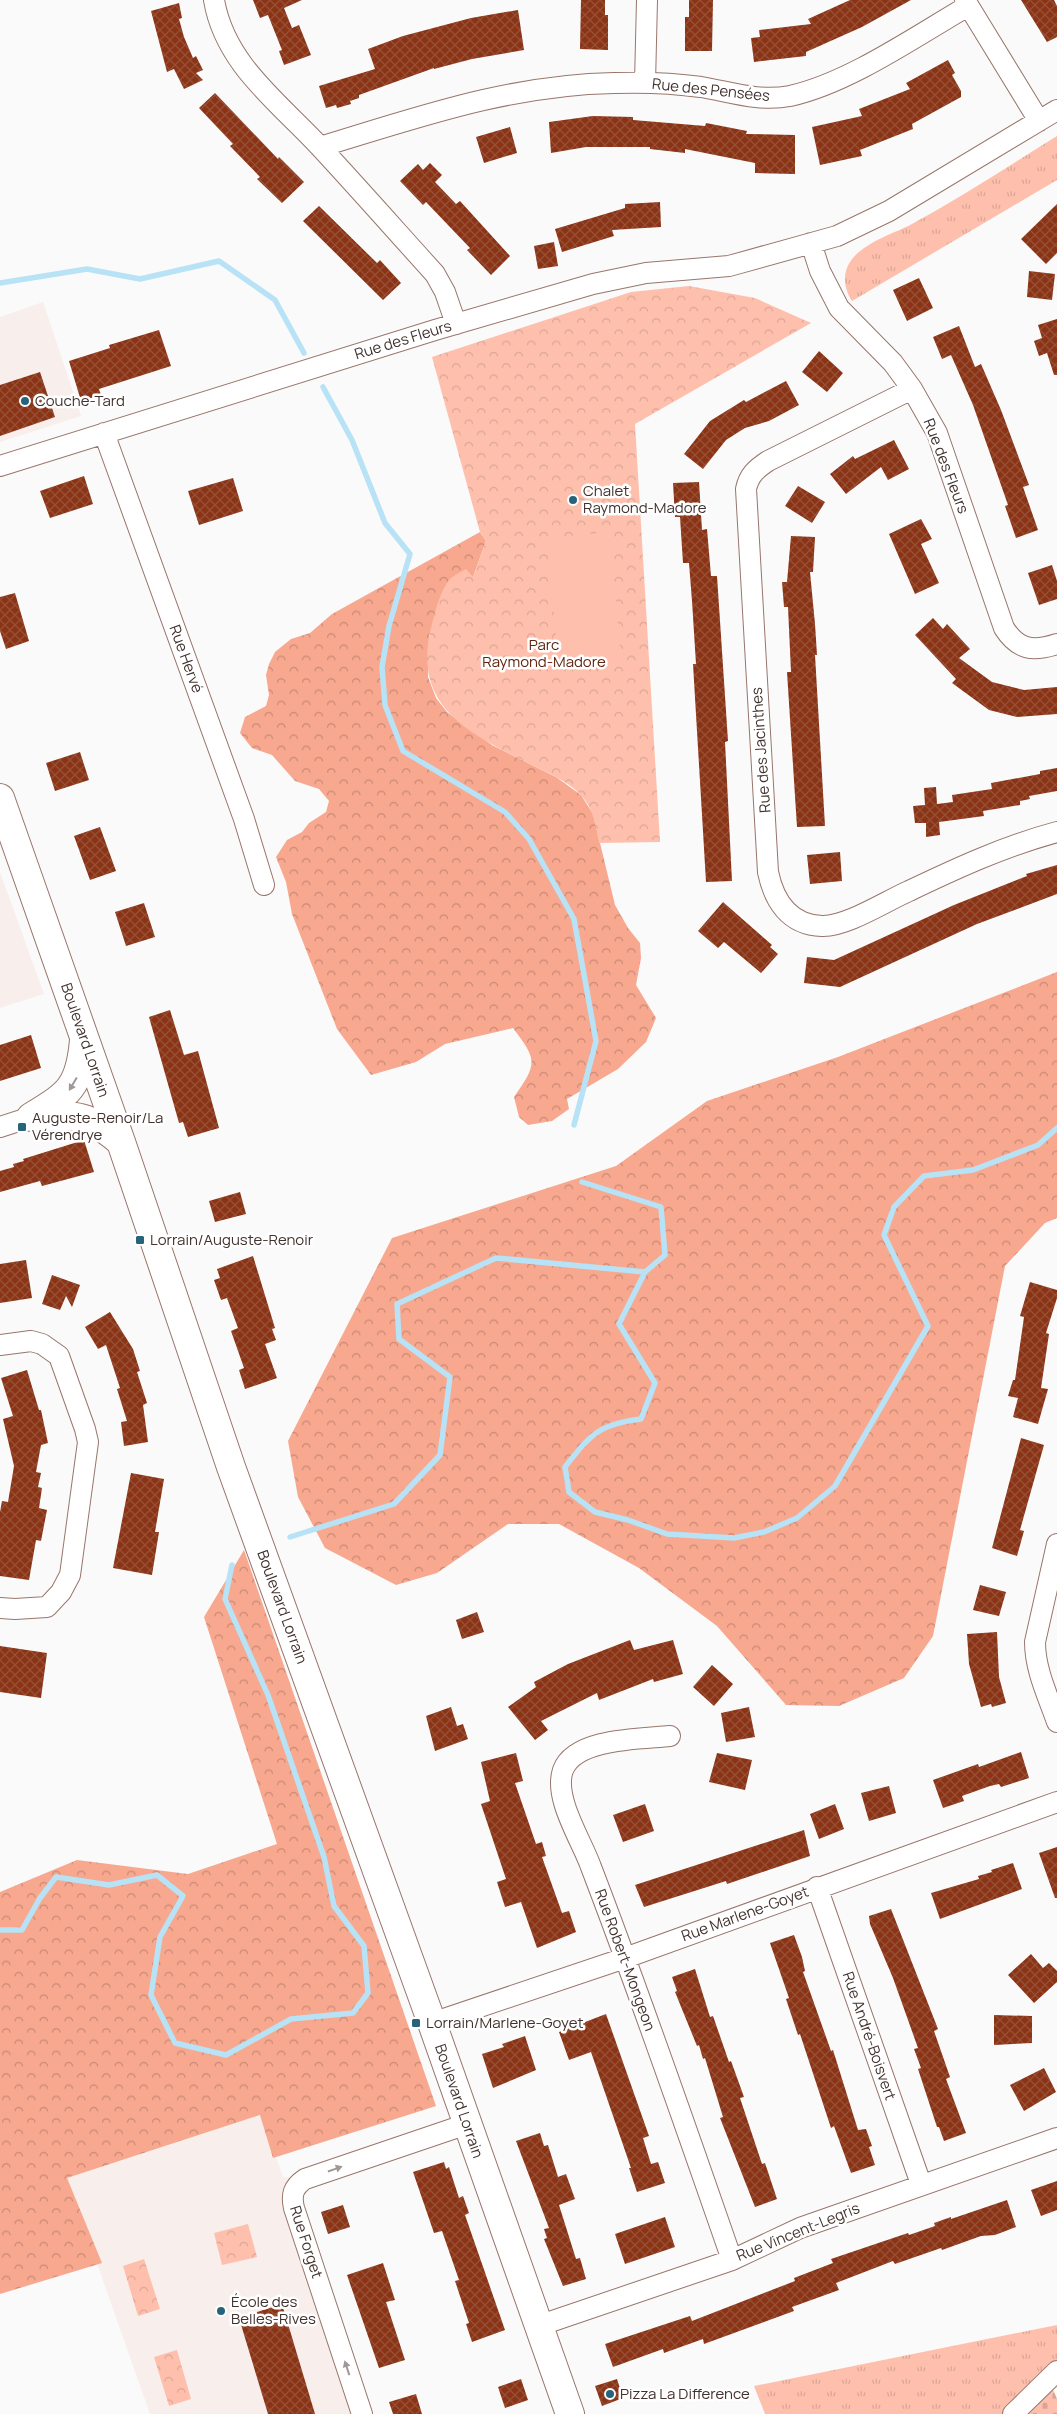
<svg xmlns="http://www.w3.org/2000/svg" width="1057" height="2414" font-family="Manrope,sans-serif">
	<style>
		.built { fill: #f8eeeb }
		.grass { fill: url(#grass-tufts) }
		.forest { fill: url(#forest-crowns) }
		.cemetery { fill: url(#cemetery-stones) }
		.park { fill: url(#park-crowns) }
		.pitch { fill: #fec0ad }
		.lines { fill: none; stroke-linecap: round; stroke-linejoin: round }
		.stream { stroke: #b8e2f5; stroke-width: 5.5 }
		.building { fill: url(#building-cross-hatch) }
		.minor-casing { stroke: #98766b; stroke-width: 22 }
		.secondary-casing { stroke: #98766b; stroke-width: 30 }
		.minor { stroke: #fff; stroke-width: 20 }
		.secondary { stroke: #fff; stroke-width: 28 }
		.oneway { fill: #a09896 }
		.poi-dot { fill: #27637b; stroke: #fff; stroke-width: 2 }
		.labels { text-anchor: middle; stroke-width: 5; stroke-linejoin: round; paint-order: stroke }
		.street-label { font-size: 15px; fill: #41322e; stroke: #fff }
		.poi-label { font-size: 15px; fill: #41322e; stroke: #fff; text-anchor: start }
		.park-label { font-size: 15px; fill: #60240f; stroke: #fff }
	</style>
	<defs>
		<pattern id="grass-tufts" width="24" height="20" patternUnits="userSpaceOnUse" patternTransform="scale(1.25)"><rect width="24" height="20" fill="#fec0ad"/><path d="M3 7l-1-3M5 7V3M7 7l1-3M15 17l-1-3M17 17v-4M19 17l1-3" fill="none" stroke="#dba595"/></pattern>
		<pattern id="forest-crowns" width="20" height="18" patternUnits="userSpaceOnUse" patternTransform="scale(1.25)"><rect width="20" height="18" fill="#f7a88f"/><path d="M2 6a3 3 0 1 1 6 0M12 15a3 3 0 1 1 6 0" fill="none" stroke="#ca8975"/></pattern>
		<pattern id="cemetery-stones" width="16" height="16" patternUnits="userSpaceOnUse" patternTransform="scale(1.25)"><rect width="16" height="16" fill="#fec0ad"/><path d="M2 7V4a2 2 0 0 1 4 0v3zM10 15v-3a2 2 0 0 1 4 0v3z" fill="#dba595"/></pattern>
		<pattern id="park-crowns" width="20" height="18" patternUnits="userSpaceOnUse" patternTransform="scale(1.25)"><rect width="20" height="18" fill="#fec0ad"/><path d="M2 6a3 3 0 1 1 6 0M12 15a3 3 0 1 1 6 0" fill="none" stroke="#dba595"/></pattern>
		<pattern id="building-cross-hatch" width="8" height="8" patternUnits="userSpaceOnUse" patternTransform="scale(1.25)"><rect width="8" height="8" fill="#8a3315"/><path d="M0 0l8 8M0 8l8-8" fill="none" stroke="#965037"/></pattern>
	</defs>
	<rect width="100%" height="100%" fill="#fafafa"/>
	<path class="built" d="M43,302L81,416L0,442V317Z
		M0,872L44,994L0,1008Z
		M261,2115L283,2177L305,2179L293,2191L362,2414H150L67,2178Z"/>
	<path class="grass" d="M1057,136V180L852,301C844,289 842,274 850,262C862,243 893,234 912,224C961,197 1009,166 1057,136Z
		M1057,2325V2371L1013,2414H765L754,2386Z"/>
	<path class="forest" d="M480,532L486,541L473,577L429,635L428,677L436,698L447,712L467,727L492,745L556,777L581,795L593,814L615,905L628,928L640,943L641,958L636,985L656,1018L646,1042L618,1069L567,1099L569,1109L552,1121L528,1125L519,1117L514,1097C538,1063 537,1060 513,1028L445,1044L416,1062L371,1075L337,1029L292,914L286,882L276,857L287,840L302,832L309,823L326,812L329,801L319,789L295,781L272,755L252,748L240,733L245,717L266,706L269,695L266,675L269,664L275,652L291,639L310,633L332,614Z
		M1057,972V1218L1045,1223L1005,1266L933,1636L904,1678L839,1706L786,1705L717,1626L639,1568L559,1524H508L437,1573L396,1585L325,1548L298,1497L288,1441L392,1238L616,1166L707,1101L838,1057Z
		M244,1550L436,2106L273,2158L260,2115L67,2178L102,2263L0,2294V1892L77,1860L188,1874L277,1844L204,1617Z"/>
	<path class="cemetery" d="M1049,2380L1057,2399V2414H1013Z"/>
	<path class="park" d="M689,286L755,298L811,323L635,424L660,842L599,843C596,826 593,807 580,794C566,780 546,772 528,763C466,732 410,705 432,624C436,609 440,591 450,579C454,575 461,572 466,569L473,577L486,541L480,532L432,357L631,292Z
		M248,2224L257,2257L222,2265L214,2233Z
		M144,2259L160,2309L138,2316L123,2266Z
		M177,2350L191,2399L169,2406L154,2357Z"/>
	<path class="pitch" d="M610,532L621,661L558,666L548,538Z"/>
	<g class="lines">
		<path class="stream" d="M0,283L87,269L140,279L219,261L275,300L304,353
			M323,387L352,440L385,523L410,554L389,626L382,667L385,705L403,751L505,812L529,839L574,919L596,1041L574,1125
			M582,1182L661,1207L665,1255L645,1272L619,1324L655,1383L641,1419C599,1424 591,1434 565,1467L569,1492L595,1512L628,1520L667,1534L734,1538L764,1532L797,1518L835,1486L928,1326L884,1235L894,1207L924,1176L973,1170L1038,1145L1057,1128
			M290,1537L394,1504L440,1455L450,1377L399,1339L397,1304L496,1258L645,1272
			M0,1930H22L40,1898L56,1877L109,1885L157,1875L183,1896L160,1937L151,1995L175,2043L226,2055L291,2019L353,2013L368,1993L364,1946L334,1906L324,1857L268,1695L225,1599L232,1565"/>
	</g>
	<path class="building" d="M253,0H302L284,8L292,28L299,25L311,55L284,65L279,51L282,50L268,15L260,18Z
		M581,0H605V15H608V50L580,49Z
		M689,0H713L712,51H685V17H689Z
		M850,0H911L862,27L806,52V56L754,62L751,38L760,37L759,30L811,24L808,19Z
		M1021,0H1054L1057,6V37L1047,42Z
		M179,3L182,18L179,19L184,37L193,58L196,56L203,70L196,73L203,80L184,89L174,69L167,72L151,11Z
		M518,10L524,50L472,59L434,69V68L359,95V98L350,101L351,104L337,108L336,105L326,108L319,86L375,69L368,49L403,36L471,18Z
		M948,60L955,73L952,75L961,91V97L912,124L913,129L860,150L862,156L820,165L812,127L862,116L859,109L910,89L906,83Z
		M215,93L278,159L279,157L304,182L282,203L257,179L260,177L230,146L233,144L199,108Z
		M593,116L633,117V120L705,126L706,123L747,131L746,134L795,135V174L755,173V163L685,149V153L650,149V147H586L551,153L549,122Z
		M510,127L517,153L484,163L476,137Z
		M430,163L442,175L435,182L456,204L460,201L510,256L491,275L467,250L470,248L426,202L423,205L400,181L418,164L423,170Z
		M660,202L661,227L612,230L614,236L562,252L555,229L625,208V204Z
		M1057,204V253L1046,264L1021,239Z
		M319,206L377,263L380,260L401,283L383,300L303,221Z
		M554,242L558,266L538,269L534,246Z
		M1029,271L1055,274L1052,300L1027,297Z
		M919,278L933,308L907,321L893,290Z
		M1057,319V375H1054L1047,353L1039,356L1034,341L1042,338L1038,325Z
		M959,326L975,367L981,364L1001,410L1029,485L1023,487L1038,530L1016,538L1005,506L1008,505L973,405L951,355L942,359L933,337Z
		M159,330L171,366L99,389L101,395L81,401L69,361L110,348L109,345Z
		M819,351L843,373L827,392L802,372Z
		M40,372L55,417L0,436V385Z
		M786,381L799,405L769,421L745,428L726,440L703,469L684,454L710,421L744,400L746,402Z
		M894,440L909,469L888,480L881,467L846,494L830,474L853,456L855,459Z
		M84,476L93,504L50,518L40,491Z
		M233,478L243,511L199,525L188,491Z
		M699,482L702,530L707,529L711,576H717L728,741L725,742L732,881L706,882L693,664H696L692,601L689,563H683L680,517H675L673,483Z
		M798,486L825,502L812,523L785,506Z
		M921,519L932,539L921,544L939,583L915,594L889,534Z
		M791,536L815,537L813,572H810L815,624L817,655H815L825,826L797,827L787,672H791L788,607H784L782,582H787Z
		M1052,565L1057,581V599L1039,605L1028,573Z
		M15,593L29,641L6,649L0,631V597Z
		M933,618L943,629L947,624L970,649L959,658L992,682L1024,690L1057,687V714L1017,717L989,710L952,683L956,679L915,635Z
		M80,752L89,780L55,791L46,763Z
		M1057,768V791L1029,796L1030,799L1020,801V805L983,811L984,816L939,822L940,835L926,837V823H915L913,806L925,805L924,788L936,787L937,804L953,802L952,795L992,789L991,783L1040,774V771Z
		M100,827L116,871L90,880L74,836Z
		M840,852L842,881L810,884L807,855Z
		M1057,865V894L977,924L840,987L804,983L807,957L834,960L954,905L1027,876L1026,874Z
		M723,902L772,945L770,947L778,954L761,973L724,942L718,948L698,931Z
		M144,903L155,937L126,946L115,912Z
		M170,1010L184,1055L198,1051L219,1128L188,1137L183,1122L179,1123L149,1017Z
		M31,1035L41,1068L0,1081V1045Z
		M84,1140L94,1172L42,1186L40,1181L0,1192V1171L14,1167L13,1164L24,1161L23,1159Z
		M240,1192L246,1214L215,1222L209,1201Z
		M253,1256L275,1328L272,1329L276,1340L265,1344L277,1378L245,1389L239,1370L244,1368L231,1331L238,1328L227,1298L221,1300L214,1280L220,1278L217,1269Z
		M26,1260L32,1298L0,1303V1264Z
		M52,1275L80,1285L72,1307L66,1296L60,1310L42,1304Z
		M1030,1282L1057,1290V1298L1046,1333L1049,1334L1041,1388L1048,1389L1038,1424L1013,1417L1018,1398L1008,1396L1013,1380H1015L1024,1317L1020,1316Z
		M110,1312L133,1349L140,1371L137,1372L147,1403L143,1405L148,1442L124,1446L121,1422L127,1421L117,1389L120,1388L106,1345L98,1349L85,1327Z
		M27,1370L39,1410H41L48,1443L41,1445L36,1472L41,1473L38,1487L42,1488L39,1508L47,1510L41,1541L36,1540L29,1580L0,1576V1512L2,1501L8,1502L14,1466L3,1419L13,1416L1,1378Z
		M1021,1438L1044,1445L1020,1530L1024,1531L1017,1556L992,1548Z
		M131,1473L164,1479L155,1532H159L152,1575L113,1568Z
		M980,1585L1006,1592L999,1616L973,1610Z
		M477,1612L484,1632L462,1639L456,1620Z
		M997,1632L999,1677L1006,1703L992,1707L991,1704L981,1707L969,1664L967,1634Z
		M630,1640L634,1650L673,1640L683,1674L654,1682L653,1679L599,1700L597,1693L541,1721L548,1730L535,1740L508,1707L536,1687L534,1682L568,1664Z
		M0,1646L47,1653L41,1698L0,1692Z
		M712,1665L733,1684L714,1706L693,1687Z
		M451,1707L457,1726L463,1724L468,1739L435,1751L426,1716Z
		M749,1707L755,1737L726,1742L721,1713Z
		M1021,1752L1029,1778L1001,1787L999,1784L990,1786L962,1796L964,1801L943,1808L933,1780L978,1764L979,1767Z
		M516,1753L523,1781L515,1783L536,1844L542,1842L546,1856L542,1857L562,1913L569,1911L576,1932L537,1948L521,1902L505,1907L497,1882L506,1879L481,1804L490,1801L481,1762Z
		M717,1753L752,1760L745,1790L709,1782Z
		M889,1786L896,1813L869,1821L861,1793Z
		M645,1804L654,1831L623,1842L613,1815Z
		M835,1804L844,1829L819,1839L810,1814Z
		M804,1830L810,1856L727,1884L726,1881L644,1907L635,1885Z
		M1057,1847V1898H1055L1039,1853Z
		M1013,1863L1022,1889L940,1919L931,1893L979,1879L978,1876L992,1872L991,1870Z
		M891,1909L938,2029L934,2031L950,2077L946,2079L966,2133L944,2141L939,2127H937L918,2069L921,2068L914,2049L918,2048L893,1978L870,1924L869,1916Z
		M794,1935L802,1957L805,1971L803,1972L831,2051L833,2050L858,2130L866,2129L872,2146L869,2147L875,2165L851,2173L834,2126L831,2128L800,2034L798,2035L786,1999L789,1998L770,1943Z
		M1031,1954L1043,1968L1049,1963L1057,1971V1982L1034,2003L1008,1975Z
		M695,1969L710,2017L713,2016L729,2062L731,2061L744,2097L740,2098L762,2164L765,2163L777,2199L755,2207L720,2118L723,2117L705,2058L703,2059L699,2045L697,2046L675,1992L677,1991L672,1977Z
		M606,2014L649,2136L643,2138L651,2164L658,2162L665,2183L637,2192L629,2168H631L591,2052L569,2060L559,2032Z
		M994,2015L1032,2016V2043L994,2045Z
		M525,2036L536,2070L493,2088L482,2054L504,2047L502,2044Z
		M1044,2068L1056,2092L1024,2111L1010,2085Z
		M540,2133L544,2146L548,2145L558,2177L566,2174L575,2199L559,2205L576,2259L580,2258L586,2279L563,2286L544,2239L547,2238L544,2229L549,2228L516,2141Z
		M444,2162L446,2169L449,2167L459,2198L463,2196L469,2213L465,2215L505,2330L472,2342L466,2324L469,2323L455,2281L459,2280L442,2231L434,2233L413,2172Z
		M1057,2181V2210L1041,2216L1031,2190Z
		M1007,2200L1016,2227L995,2235L981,2236L942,2250L941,2248L895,2264L893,2261L836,2283L839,2290L792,2307L794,2311L704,2344L703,2339L664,2353L663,2349L613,2367L605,2344L690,2316L692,2321L795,2281L794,2278L833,2263L831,2259L908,2233L909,2235L935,2226L934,2223L951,2217V2219Z
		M343,2205L350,2227L328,2234L321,2212Z
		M665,2217L675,2247L625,2264L615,2234Z
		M383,2263L395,2300L386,2302L405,2360L379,2368L347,2275Z
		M282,2304L315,2414H268L239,2318Z
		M521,2379L528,2400L505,2408L498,2387Z
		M617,2379L623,2398L602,2406L595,2386Z
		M416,2394L422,2414H393L389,2402Z"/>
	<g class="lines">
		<defs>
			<path id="minor" d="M214,0C225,65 280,103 322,149C360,190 397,232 435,274L445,292L456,324
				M965,0L1039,121
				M645,83L647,0
				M320,147C419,117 509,85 614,83C643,82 672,83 701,87C731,92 759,102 790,96C849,83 916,36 968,6
				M811,243L820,271L839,308L893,363L912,389L937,433L1004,628C1018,650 1033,652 1057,644
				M912,389L768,461C756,469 749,475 746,489L768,872C774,901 789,925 822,926C846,927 886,901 909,891C957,868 1005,846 1057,832
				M104,433L244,819L264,885
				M0,466L435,330L593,284L646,273L729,266L837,236L889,211L1057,110
				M0,1127L31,1117
				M0,1345L31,1341L42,1344L59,1356L85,1429L88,1442L70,1575L61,1592L47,1607L15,1609L0,1608
				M1057,1544L1035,1642C1035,1670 1048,1696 1057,1722
				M670,1736C641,1739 575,1738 563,1770C553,1798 582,1841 591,1867C641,1997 686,2128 732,2260
				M817,1887L921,2184
				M432,2023L625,1958L1057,1802
				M538,2326L732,2260L800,2228L1057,2138
				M362,2414L294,2208C291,2195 293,2187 305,2179L467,2124
				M1013,2414L1057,2371"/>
			<path id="secondary" d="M0,798L121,1142L231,1467L432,2023L570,2414
				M31,1117C69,1094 80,1087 84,1040
				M32,1117C75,1115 87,1113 121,1142"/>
		</defs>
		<use href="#minor" class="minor-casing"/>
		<use href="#secondary" class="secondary-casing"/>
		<use href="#minor" class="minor"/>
		<use href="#secondary" class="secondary"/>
	</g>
	<defs><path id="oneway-solid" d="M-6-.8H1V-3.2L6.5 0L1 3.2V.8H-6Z" transform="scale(1.25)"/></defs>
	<g class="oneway">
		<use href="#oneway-solid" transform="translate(73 1084) rotate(121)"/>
		<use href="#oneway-solid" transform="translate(335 2169) rotate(-19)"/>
		<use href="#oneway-solid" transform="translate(347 2368) rotate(-108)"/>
	</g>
	<g class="poi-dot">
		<circle cx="25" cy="401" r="5"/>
		<circle cx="573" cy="500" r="5"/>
		<rect x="17" y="1122" width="10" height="10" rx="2.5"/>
		<rect x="135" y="1235" width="10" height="10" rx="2.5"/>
		<rect x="411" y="2018" width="10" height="10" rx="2.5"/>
		<circle cx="221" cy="2311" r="5"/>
		<circle cx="610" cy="2394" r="5"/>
	</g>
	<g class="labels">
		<g class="street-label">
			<text transform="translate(711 90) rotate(6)" y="5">Rue des Pensées</text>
			<text transform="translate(403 340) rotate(-17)" y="5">Rue des Fleurs</text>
			<text transform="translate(946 466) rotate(69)" y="5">Rue des Fleurs</text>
			<text transform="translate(186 659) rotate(70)" y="5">Rue Hervé</text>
			<text transform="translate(761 750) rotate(-94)" y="5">Rue des Jacinthes</text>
			<text transform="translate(85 1040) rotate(71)" y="5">Boulevard Lorrain</text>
			<text transform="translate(282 1607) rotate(70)" y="5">Boulevard Lorrain</text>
			<text transform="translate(745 1914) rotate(-20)" y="5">Rue Marlene-Goyet</text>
			<text transform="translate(625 1960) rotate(70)" y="5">Rue Robert-Mongeon</text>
			<text transform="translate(869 2036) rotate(71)" y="5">Rue André-Boisvert</text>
			<text transform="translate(459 2101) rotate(71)" y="5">Boulevard Lorrain</text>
			<text transform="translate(798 2232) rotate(-22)" y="5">Rue Vincent-Legris</text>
			<text transform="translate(306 2242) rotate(72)" y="5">Rue Forget</text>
		</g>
		<g class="poi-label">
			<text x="35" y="406">Couche-Tard</text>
			<text x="583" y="496">Chalet<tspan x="583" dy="17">Raymond-Madore</tspan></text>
			<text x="32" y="1123">Auguste-Renoir/La<tspan x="32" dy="17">Vérendrye</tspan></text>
			<text x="150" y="1245">Lorrain/Auguste-Renoir</text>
			<text x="426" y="2028">Lorrain/Marlene-Goyet</text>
			<text x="231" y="2307">École des<tspan x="231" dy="17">Belles-Rives</tspan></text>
			<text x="620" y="2399">Pizza La Difference</text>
		</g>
		<g class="park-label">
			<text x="544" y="650">Parc<tspan x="544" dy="17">Raymond-Madore</tspan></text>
		</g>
	</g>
</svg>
